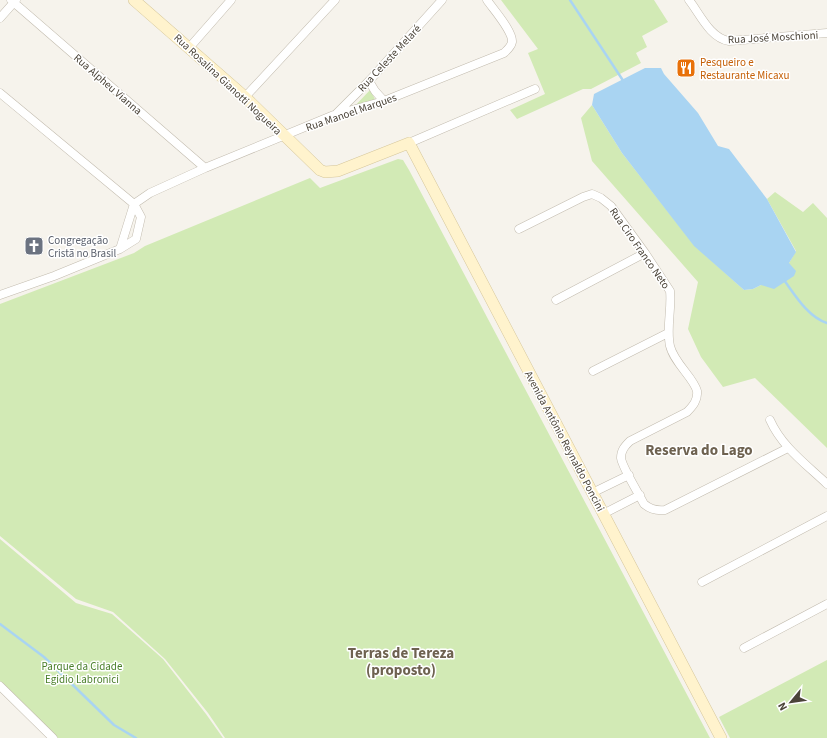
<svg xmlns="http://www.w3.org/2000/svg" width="827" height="738" font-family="'Source Sans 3',sans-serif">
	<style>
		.green { fill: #d2eab5 }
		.water { fill: #a9d4f2 }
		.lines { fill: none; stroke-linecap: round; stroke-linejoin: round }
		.stream { stroke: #a9d4f2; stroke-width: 2.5 }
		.street-casing { stroke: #c2bbae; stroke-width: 9 }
		.secondary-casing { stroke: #d6c79b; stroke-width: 12 }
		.street { stroke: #fff; stroke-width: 8 }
		.secondary { stroke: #fff3cd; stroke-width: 11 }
		.labels { text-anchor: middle; stroke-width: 3; stroke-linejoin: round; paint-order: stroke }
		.street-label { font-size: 11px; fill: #4b4439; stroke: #fff }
		.food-label { font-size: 11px; fill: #c56008; stroke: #fff; text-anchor: start }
		.worship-label { font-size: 11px; fill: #5b616d; stroke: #fff; text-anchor: start }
		.park-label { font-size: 11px; fill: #4a7f2a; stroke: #fff }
		.district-label { font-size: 15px; font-weight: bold; fill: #6e6250; stroke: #fff }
	</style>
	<rect width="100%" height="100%" fill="#f6f3ec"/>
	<path class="green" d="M501,0H654L668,22L642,36L647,47L636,53L641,63L591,89H583L517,119L510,110L545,94L528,53L538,49Z
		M370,90L376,101L352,109Z
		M592,105L622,153L694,245L744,290L753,289L761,285L789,263L796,251L767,199L775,192L803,212L813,203L827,218V448L755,378L723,387L701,357L688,329L698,282L592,161L581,118Z
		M398,159L403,160L409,170L710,738H225L208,713L165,659L113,612L76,599L0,536V304L134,253L145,246L310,178L320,188Z
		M0,539L76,603L112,614L163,659L206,714L223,738H58L0,681Z
		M827,660V738H730L719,717Z"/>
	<path class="water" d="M645,68H661L664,74L698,113L718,146L729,149L767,199L796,252L789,263L796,271L794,276L774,289L761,285L753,289L744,290L694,246L622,153L592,105L594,94Z"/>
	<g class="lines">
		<path class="stream" d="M570,0L624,82
			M784,280C795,295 808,317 827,323
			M0,624L44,657L114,725L136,738"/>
		<defs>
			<path id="street" d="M11,0L205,168
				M689,0C700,14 710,38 729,41L827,33
				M0,18L16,0
				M189,48L231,0
				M369,81L375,91L384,101
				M0,93L134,204L141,217L136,239L120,249L134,204
				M245,97L335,0
				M335,115L369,81L442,0
				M409,143L535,89
				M134,204L150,193L205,168L334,115L384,101L504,53C507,50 511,47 512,42C513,31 493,9 487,0
				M519,229L583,197L592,194L601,198L611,206L645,253L670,291C672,309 666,328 670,346C674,363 694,378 697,391C698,400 693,406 687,412L630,441C625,446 621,450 621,458C622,467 639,494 644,504C651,510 657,511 665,510L788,448
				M0,295L54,276L120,249
				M556,300L645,253
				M593,371L668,333
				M770,420C782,447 806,464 827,484
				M592,493L629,475
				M603,514L640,495
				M702,582L827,516
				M744,648L827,604
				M0,686L53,738"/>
			<path id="secondary" d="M134,0L245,97L320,170L325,172L338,171L409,143L721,738"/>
		</defs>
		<use href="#street" class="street-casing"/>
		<use href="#secondary" class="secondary-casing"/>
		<use href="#street" class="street"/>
		<use href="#secondary" class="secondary"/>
	</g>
	<defs>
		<symbol id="restaurant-square" viewBox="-11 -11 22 22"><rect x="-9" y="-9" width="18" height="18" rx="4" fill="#e8710a" stroke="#fff"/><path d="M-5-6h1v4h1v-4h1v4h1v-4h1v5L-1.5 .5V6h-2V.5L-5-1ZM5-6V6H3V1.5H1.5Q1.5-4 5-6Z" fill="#fff"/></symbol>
		<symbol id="church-square" viewBox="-11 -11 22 22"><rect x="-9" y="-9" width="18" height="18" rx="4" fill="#6b7280" stroke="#fff"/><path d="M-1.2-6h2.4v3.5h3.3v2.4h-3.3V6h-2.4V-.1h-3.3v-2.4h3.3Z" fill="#fff"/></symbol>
	</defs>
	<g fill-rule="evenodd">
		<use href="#restaurant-square" x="675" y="57" width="22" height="22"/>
		<use href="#church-square" x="23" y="235" width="22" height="22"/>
	</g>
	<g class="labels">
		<g class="street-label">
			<text transform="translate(773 37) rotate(-3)" y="4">Rua José Moschioni</text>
			<text transform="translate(389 58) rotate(-47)" y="4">Rua Celeste Melaré</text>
			<text transform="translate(108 84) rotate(41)" y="4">Rua Alpheu Vianna</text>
			<text transform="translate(228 84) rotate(43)" y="4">Rua Rosalina Gianotti Nogueira</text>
			<text transform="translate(351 112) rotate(-19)" y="4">Rua Manoel Marques</text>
			<text transform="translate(640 248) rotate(55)" y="4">Rua Ciro Franco Neto</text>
			<text transform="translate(565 441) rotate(62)" y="4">Avenida Antônio Reynaldo Poncini</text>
		</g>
		<g class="food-label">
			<text x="700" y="66">Pesqueiro e<tspan x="700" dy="13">Restaurante Micaxu</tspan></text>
		</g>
		<g class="worship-label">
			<text x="48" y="244">Congregação<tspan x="48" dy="13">Cristã no Brasil</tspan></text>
		</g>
		<g class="park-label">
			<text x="82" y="670">Parque da Cidade<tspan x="82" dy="13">Egidio Labronici</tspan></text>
		</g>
		<g class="district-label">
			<text x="699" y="455">Reserva do Lago</text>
			<text x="401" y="658">Terras de Tereza<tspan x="401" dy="17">(proposto)</tspan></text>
		</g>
	</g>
	<g transform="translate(791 702) rotate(241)" stroke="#ffffff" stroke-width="3" paint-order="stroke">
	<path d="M0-3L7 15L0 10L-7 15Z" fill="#4b4439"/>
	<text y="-6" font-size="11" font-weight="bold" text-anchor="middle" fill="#4b4439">N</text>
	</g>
</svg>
